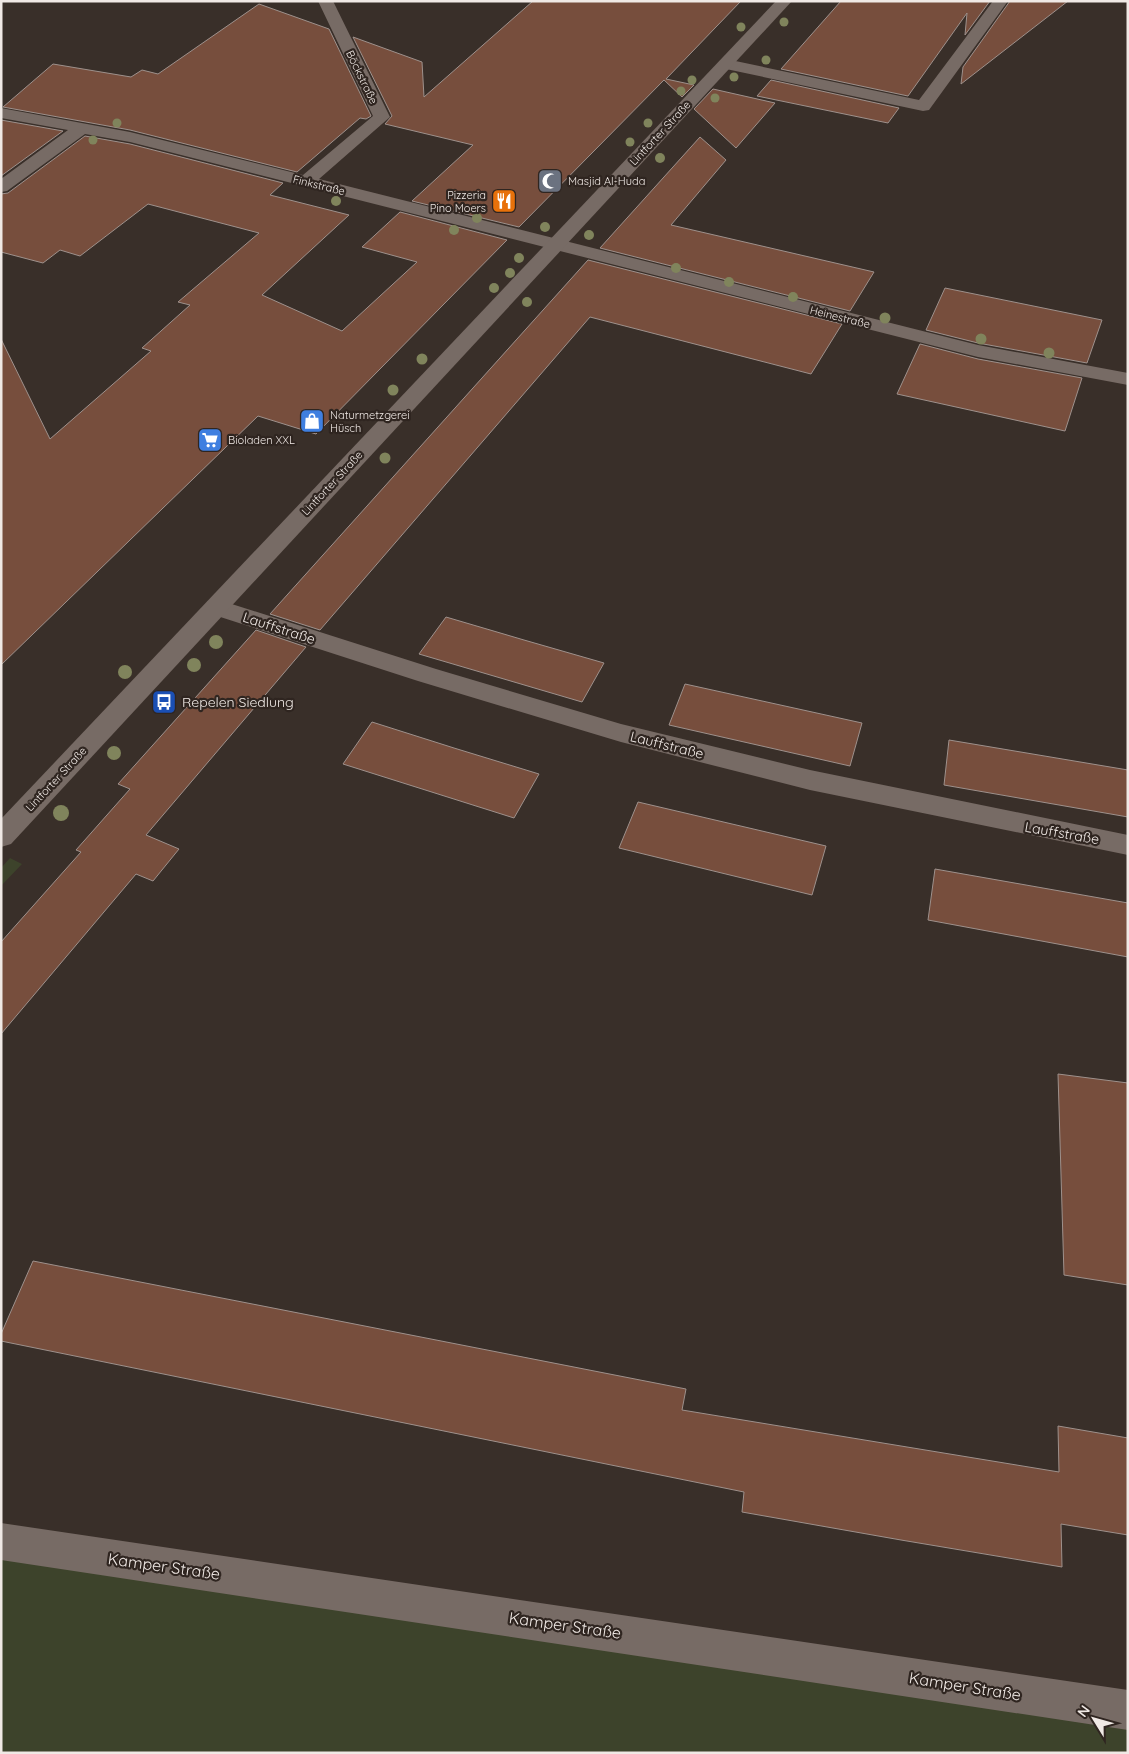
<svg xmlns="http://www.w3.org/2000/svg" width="1129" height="1754" font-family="Quicksand,sans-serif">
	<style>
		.green { fill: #3d432b }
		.building { fill: #774e3d; stroke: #9e918c }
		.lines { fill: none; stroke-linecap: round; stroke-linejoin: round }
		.minor { fill: #776b65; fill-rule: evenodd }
		.tertiary { fill: #776b65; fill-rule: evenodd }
		.tree { fill: #80845c }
		.labels { text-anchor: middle; stroke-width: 4.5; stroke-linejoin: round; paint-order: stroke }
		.far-street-label { font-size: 11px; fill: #f0e9e5; stroke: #2f2520 }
		.far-poi-label { font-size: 11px; fill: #f0e9e5; stroke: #2f2520; text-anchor: start }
		.street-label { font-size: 14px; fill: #f0e9e5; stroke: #2f2520 }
		.poi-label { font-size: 14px; fill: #f0e9e5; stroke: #2f2520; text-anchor: start }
		.near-street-label { font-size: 16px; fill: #f0e9e5; stroke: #2f2520 }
	</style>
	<rect width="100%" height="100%" fill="#392f29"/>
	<path class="green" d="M10,858L22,864L1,886V868Z
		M1,1541L1128,1710V1753H1Z"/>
	<path class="building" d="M533,1H741L666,79L694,85L682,97L664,80L519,227L412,201L473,145L385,124L392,116L353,37L422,62L424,97Z
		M841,1H990L965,35L967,13L908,96L781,69Z
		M1010,1H1068L961,84L963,67Z
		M259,4L329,29L371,116L366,119L360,118L297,172L130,130L3,107L53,64L131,77L142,70L158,74Z
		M771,80L899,108L888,123L757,96Z
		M713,89L775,103L736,148L694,109Z
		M1,120L63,131L1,176Z
		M85,136L130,144L283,183L270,195L349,215L262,295L342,331L417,262L362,247L400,212L507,240L316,434L258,416L1,665V339L50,439L151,351L142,348L190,305L178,302L259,233L148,204L80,256L60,250L43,263L1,252V194L8,193Z
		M700,137L726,160L671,225L874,272L850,311L600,248Z
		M588,260L842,324L811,374L590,317L320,630L270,614Z
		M945,288L1102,320L1087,363L978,343L926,330Z
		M920,344L978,359L1082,378L1065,431L897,394Z
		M446,617L524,640L604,663L582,702L419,654Z
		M256,630L306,647L146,835L179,849L153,881L136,874L1,1034V942L81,852L76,850L130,789L118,784Z
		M685,684L862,723L850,766L669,725Z
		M372,722L454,748L539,774L514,818L343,764Z
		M949,740L1128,770V817L944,785Z
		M638,802L826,846L812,895L619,848Z
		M935,869L1128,903V957L928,920Z
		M1058,1074L1128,1083V1285L1064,1275Z
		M33,1261L686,1389L682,1410L1059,1472L1058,1426L1128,1438V1535L1061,1524L1062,1567L901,1540L742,1512L744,1492L1,1341V1334Z"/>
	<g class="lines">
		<path class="minor" d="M318,1H333L390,117L319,179L978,345L1128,373V385L978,357L130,142L85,134L7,191L1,192V179L68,130L1,118V108L130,132L303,175L373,116Z
			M993,1H1008L929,110L923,111L726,69L720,67L718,64L720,61L726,59L919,100Z
			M216,599L436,669L621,724L810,770L1128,835V855L810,790L621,742L418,681L208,613L204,607L208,601Z
			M1,1523L1128,1690V1730L1,1560Z"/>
		<path class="tertiary" d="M776,1H792L11,844L1,847V819Z"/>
	</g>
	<g class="tree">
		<circle cx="784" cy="22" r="4.5"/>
		<circle cx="741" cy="27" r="4.5"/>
		<circle cx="766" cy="60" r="4.5"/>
		<circle cx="734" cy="77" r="4.5"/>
		<circle cx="692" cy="80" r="4.5"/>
		<circle cx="681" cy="91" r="4.5"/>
		<circle cx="715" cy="98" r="4.5"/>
		<circle cx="117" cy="123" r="4.5"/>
		<circle cx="648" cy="123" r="4.5"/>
		<circle cx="93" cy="140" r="4.5"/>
		<circle cx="630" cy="142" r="4.5"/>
		<circle cx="660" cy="158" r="5"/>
		<circle cx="639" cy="182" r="5"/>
		<circle cx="336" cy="201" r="5"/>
		<circle cx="477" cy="218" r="5"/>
		<circle cx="545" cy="227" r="5"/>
		<circle cx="454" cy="230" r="5"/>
		<circle cx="589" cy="235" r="5"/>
		<circle cx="519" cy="258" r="5"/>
		<circle cx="676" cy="268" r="5"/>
		<circle cx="510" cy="273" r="5"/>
		<circle cx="729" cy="282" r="5"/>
		<circle cx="494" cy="288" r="5"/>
		<circle cx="793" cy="297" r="5"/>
		<circle cx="527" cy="302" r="5"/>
		<circle cx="885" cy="318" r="5.5"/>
		<circle cx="981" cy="339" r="5.5"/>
		<circle cx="1049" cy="353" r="5.5"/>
		<circle cx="422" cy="359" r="5.5"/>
		<circle cx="393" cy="390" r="5.5"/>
		<circle cx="385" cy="458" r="5.5"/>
		<circle cx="216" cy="642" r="7"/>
		<circle cx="194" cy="665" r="7"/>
		<circle cx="125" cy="672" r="7"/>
		<circle cx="114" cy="753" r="7"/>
		<circle cx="61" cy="813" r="8"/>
	</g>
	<defs>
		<symbol id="mosque-square" viewBox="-11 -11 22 22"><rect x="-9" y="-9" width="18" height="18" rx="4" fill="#6b7280" stroke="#2f2520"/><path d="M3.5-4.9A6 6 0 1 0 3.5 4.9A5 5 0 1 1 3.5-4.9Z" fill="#fff"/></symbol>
		<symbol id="restaurant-square" viewBox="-11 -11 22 22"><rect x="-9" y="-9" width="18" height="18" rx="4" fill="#e8710a" stroke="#2f2520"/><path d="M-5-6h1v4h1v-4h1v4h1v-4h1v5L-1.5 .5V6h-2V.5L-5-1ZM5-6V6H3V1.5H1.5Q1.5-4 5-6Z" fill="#fff"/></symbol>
		<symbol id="shop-square" viewBox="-11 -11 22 22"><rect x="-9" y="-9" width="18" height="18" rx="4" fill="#3f7fe0" stroke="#2f2520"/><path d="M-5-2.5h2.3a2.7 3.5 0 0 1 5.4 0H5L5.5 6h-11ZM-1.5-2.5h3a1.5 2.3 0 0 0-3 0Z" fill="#fff"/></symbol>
		<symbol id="supermarket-square" viewBox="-11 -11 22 22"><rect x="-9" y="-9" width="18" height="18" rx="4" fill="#3f7fe0" stroke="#2f2520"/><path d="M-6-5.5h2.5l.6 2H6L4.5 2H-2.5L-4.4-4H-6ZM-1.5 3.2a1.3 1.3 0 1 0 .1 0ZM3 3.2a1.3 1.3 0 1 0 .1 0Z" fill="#fff"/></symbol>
		<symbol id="bus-square" viewBox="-11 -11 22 22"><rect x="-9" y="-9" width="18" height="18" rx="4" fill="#1a4fb4" stroke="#2f2520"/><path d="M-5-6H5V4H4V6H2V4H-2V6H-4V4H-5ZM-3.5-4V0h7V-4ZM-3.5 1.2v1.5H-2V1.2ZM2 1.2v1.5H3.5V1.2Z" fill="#fff"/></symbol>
	</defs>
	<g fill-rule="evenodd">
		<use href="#mosque-square" x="536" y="167" width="28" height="28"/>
		<use href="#restaurant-square" x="490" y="187" width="28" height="28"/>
		<use href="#shop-square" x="298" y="407" width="28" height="28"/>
		<use href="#supermarket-square" x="196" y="426" width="28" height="28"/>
		<use href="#bus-square" x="150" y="688" width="28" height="28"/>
	</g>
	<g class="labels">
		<g class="far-street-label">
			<text transform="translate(362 77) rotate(64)" y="4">Böckstraße</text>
			<text transform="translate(660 133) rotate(-47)" y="4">Lintforter Straße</text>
			<text transform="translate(319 185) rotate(14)" y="4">Finkstraße</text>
			<text transform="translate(840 317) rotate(14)" y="4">Heinestraße</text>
			<text transform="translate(332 483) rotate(-47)" y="4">Lintforter Straße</text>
			<text transform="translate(56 779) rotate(-47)" y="4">Lintforter Straße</text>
		</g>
		<g class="far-poi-label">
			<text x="568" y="185">Masjid Al-Huda</text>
			<text x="486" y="199" text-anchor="end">Pizzeria<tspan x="486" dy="13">Pino Moers</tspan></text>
			<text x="330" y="419">Naturmetzgerei<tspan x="330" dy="13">Hüsch</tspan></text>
			<text x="228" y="444">Bioladen XXL</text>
		</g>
		<g class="street-label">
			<text transform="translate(279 628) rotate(18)" y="5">Lauffstraße</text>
			<text transform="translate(667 745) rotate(14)" y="5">Lauffstraße</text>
			<text transform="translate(1062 833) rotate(10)" y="5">Lauffstraße</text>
		</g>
		<g class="poi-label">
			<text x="182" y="707">Repelen Siedlung</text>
		</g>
		<g class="near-street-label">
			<text transform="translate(164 1566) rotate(8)" y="6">Kamper Straße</text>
			<text transform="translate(565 1625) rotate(8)" y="6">Kamper Straße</text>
			<text transform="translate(965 1686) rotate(9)" y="6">Kamper Straße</text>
		</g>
	</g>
	<rect width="1129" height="1754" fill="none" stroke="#f0e9e5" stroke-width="5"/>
	<g transform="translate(1094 1719) rotate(307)" stroke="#2f2520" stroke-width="4" paint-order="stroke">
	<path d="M0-4L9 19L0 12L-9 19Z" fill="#f0e9e5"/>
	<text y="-8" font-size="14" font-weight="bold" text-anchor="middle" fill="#f0e9e5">N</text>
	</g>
</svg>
